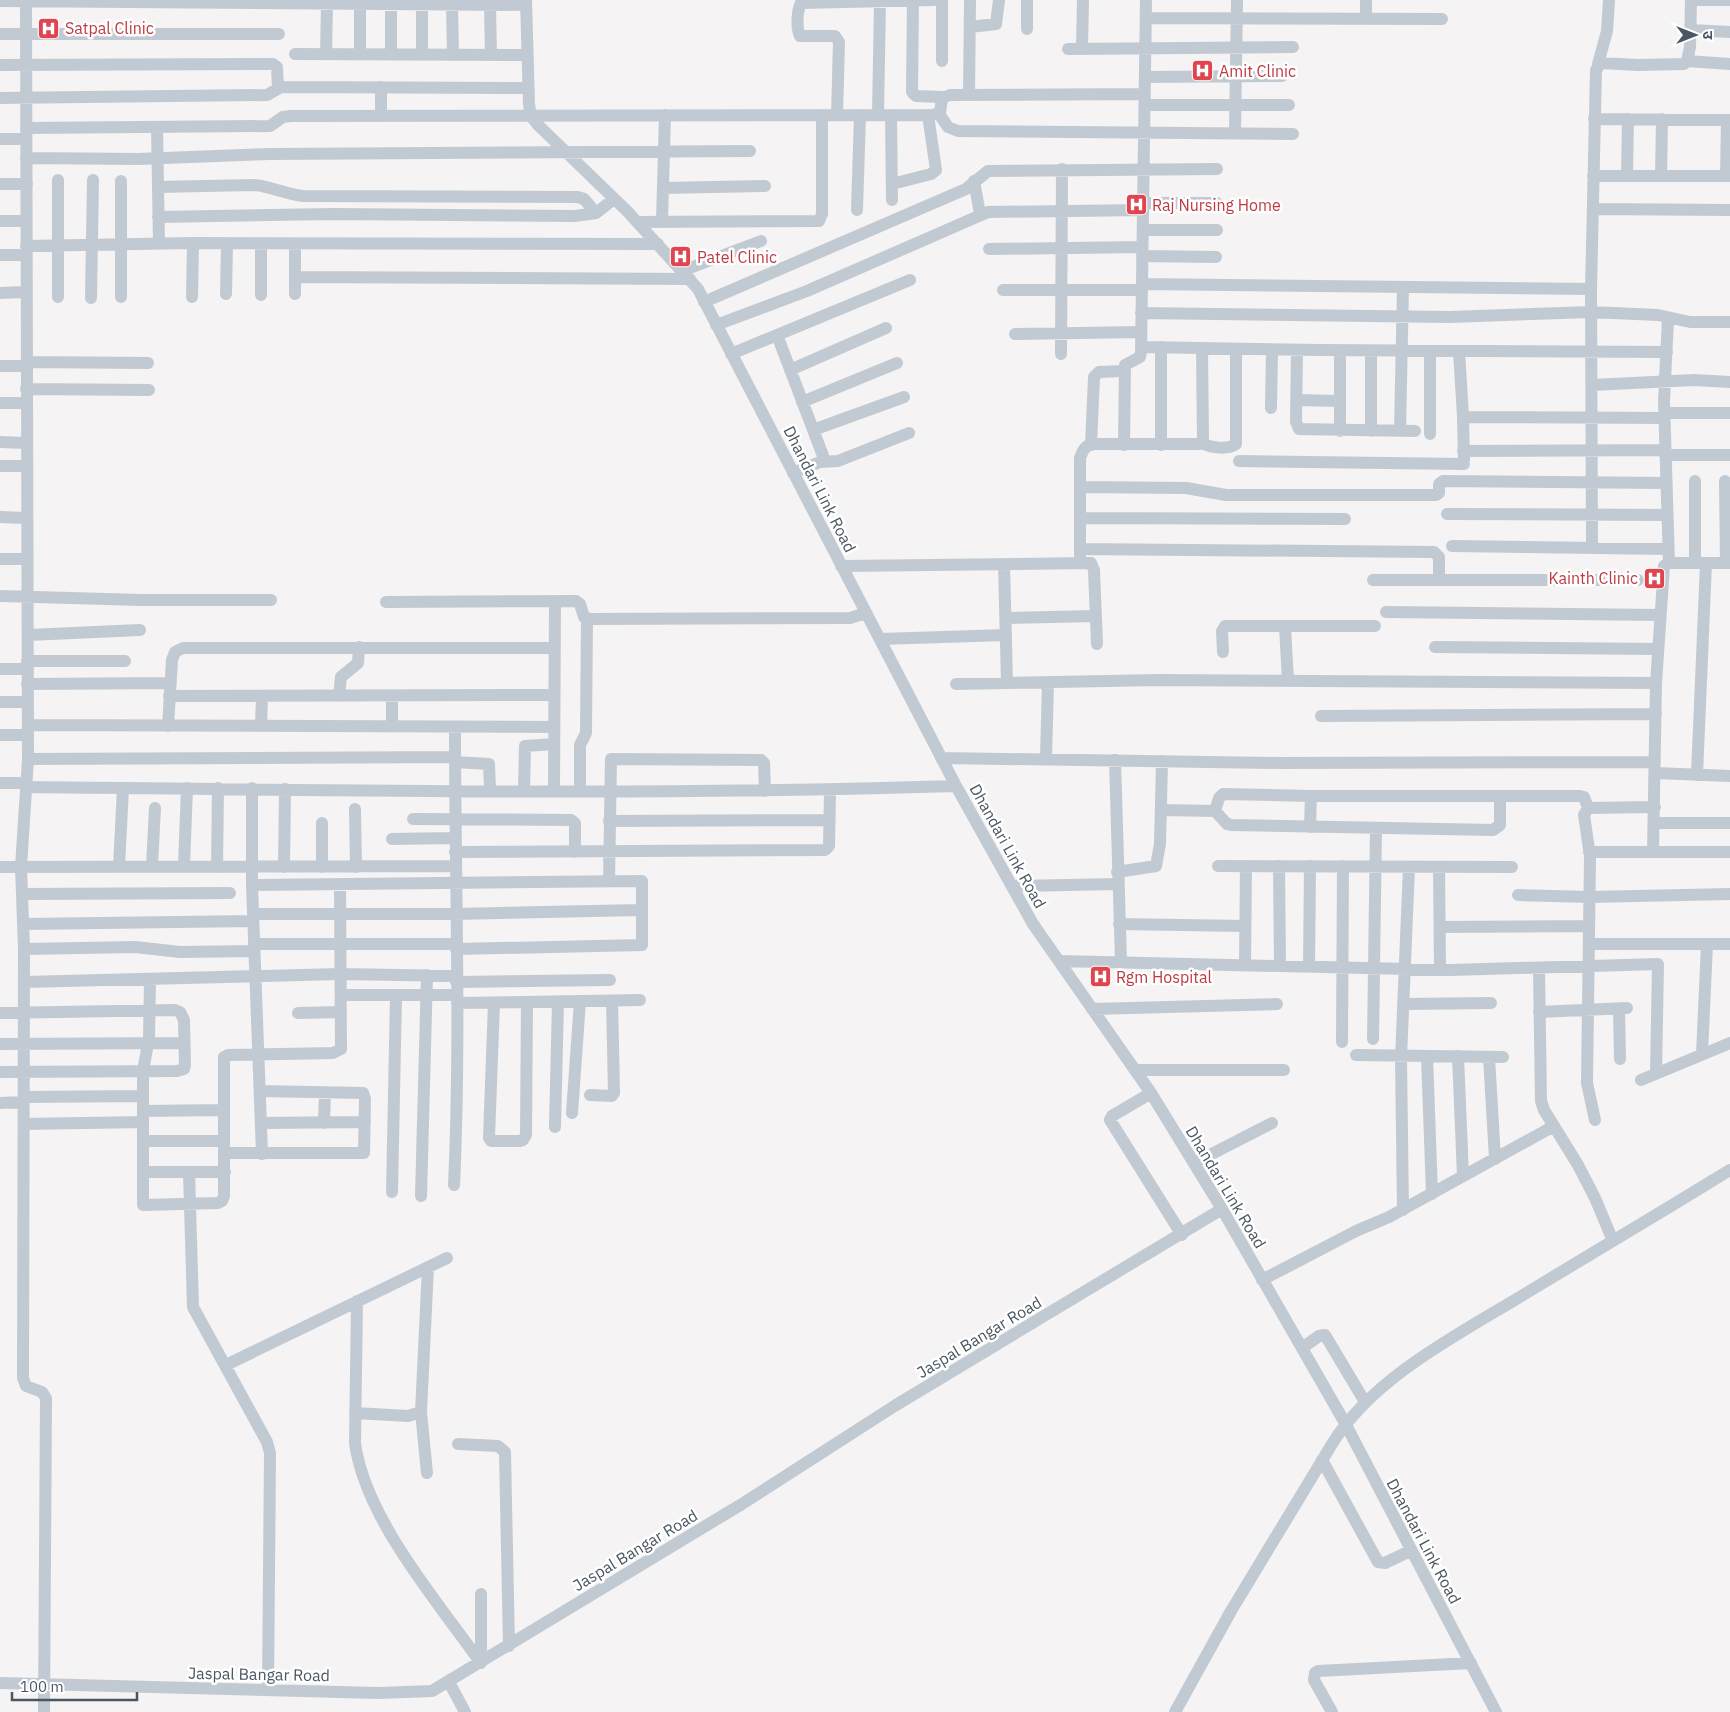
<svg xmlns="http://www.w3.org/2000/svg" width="1730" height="1712" font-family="'IBM Plex Sans','Noto Sans Devanagari',sans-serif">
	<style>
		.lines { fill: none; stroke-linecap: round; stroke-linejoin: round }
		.minor { stroke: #c1cad2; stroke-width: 12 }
		.labels { text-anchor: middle; stroke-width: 5; stroke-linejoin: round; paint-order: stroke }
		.health-label { font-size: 16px; fill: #be3a42; stroke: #fff; text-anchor: start }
		.street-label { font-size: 16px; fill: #4a5661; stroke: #fff }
	</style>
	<rect width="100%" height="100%" fill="#f5f3f3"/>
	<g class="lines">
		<path class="minor" d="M26,0L28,759L21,867L24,949L23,1378L26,1386L42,1392L46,1398L44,1712
			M526,0L529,104L531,116L538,125L628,212L698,289L956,786L1033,924L1151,1093L1222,1209L1345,1423L1496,1712
			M913,0L912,92L916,96L943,97
			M0,1L526,5
			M360,5V54
			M452,5L453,55
			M490,5L491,55
			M422,6V54
			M1146,18L1442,19
			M1366,18V0
			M970,27L996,24L999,0
			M1027,29V0
			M1691,30L1730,32
			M0,34H279
			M1068,49L1293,47
			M1082,49L1083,0
			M295,54L526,55
			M326,54L327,4
			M391,54V5
			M942,61V0
			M1687,61L1730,64
			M1598,64L1607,31L1609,0
			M0,65L273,64L277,67L278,88
			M1145,77L1282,76
			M381,87V116
			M969,95L970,0
			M0,98L267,95L281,87L528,88
			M1145,105H1289
			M939,114L948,127L958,131L1293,134
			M837,115L839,42L835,36H800C796,27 797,11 801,3L934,0
			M878,115L880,1
			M891,115L892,200
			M1594,119L1730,120
			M157,127L159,244
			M26,128L270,126L283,117L291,116L932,115L940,113L942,98L950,95L1145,94
			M1235,133L1237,0
			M0,139H26
			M26,158L138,159L270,154L750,151
			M1593,176H1730
			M1627,176L1628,119
			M1661,176L1662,119
			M1726,176L1727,120
			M121,181V297
			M974,181L980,214
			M0,184H27
			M892,184L931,174L936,170L928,115
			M158,187L253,185C270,186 285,194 303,196L578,197L584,199L596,213
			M663,188L765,186
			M1143,203H1217
			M1593,209L1729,210
			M857,210L860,115
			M158,217L334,214L575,216L596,213L614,199
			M0,221H25
			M637,222L819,221L822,214V115
			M662,222L665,115
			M1143,230H1217
			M261,244V295
			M295,244V294
			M26,246L193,243L658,244
			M989,249L1142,247
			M0,255H26
			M1142,256L1216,257
			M682,271L761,241
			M295,277L690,279
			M1142,284L1591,289
			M1003,290H1142
			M0,293L25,292
			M226,294L227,244
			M58,297V180
			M192,297L193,243
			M91,298L93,180
			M704,302L966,189L988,171L1217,169
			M1141,313L1449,317L1591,312L1658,315L1690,322H1730
			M1668,319L1664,401L1669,563
			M716,325L807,291L988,212L1143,210
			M1015,334L1141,332
			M777,335L825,461
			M1141,347L1320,350L1667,352
			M1161,347V445
			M1297,350L1296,422L1299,429L1415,431
			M1340,351V431
			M1371,351V431
			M1459,351L1463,417L1665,418
			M731,354L910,280
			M1061,354L1062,169
			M26,362L148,363
			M0,366H26
			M790,370L886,328
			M1592,385L1694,380L1730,382
			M26,389L149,390
			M1296,400L1340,401
			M802,402L897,363
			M0,403H26
			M1271,408L1272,350
			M1664,413H1730
			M1463,417L1464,460
			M813,430L904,397
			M1400,431L1403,287
			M1430,434V351
			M0,442L26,443
			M1202,443C1211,448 1228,450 1236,444V349
			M1091,445L1094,377L1099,372L1124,371
			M1124,445L1125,365L1140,357L1141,352L1146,0
			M1463,451L1665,450
			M1665,455H1730
			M1239,461L1464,464
			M0,466H26
			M793,473L820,462L838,461L909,433
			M1695,481V563
			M1725,481L1726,563
			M1080,487L1186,488L1226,495H1436L1439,493V484L1443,481L1666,483
			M1447,514L1667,515
			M0,517L26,518
			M1080,518L1345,519
			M1452,546L1668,549
			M1592,548L1591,289L1596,70L1601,63L1638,65L1684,64L1687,61L1690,47L1691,0H1730
			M1080,549L1434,552L1439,557V580
			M1080,556V458C1083,450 1085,445 1094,444H1200L1203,440L1202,348
			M0,559H26
			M1004,564L1007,683
			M841,566L1091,563L1094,570L1097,644
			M1373,580H1638
			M0,596L141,600H271
			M386,602L576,601L580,604L584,617L591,619L850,618L866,613
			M1386,612L1660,615
			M1006,618L1096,616
			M1285,627L1288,681
			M28,635L140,630
			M880,639L1006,635
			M1435,647L1658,649
			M1223,652L1222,631L1225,626H1375
			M27,661H125
			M0,669H27
			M27,684L169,683
			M956,684L1159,680L1656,683
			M169,696L554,695
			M339,696L341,677L358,663L359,647
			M392,696V726
			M0,702H27
			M1321,716L1656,714
			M28,725L554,727
			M168,726L172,660L175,652L183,648H554
			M261,726L262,696
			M0,735H28
			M941,758L1279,763L1655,762
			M28,759L455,757
			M1046,759L1048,682
			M1115,760L1121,962
			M455,762L489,764L490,790
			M1655,773L1730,776
			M1697,775L1706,563
			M0,783H27
			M26,787C336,790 646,796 956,786
			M252,788V885L262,1154
			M524,790L525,746L554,744
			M554,790L555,601
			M580,791V745L586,733L587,619
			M355,809L356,867
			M1161,810L1215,811L1227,824L1232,825L1493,830L1500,825V796
			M1215,811L1219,798L1223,794L1311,796H1580L1584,797L1588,808
			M413,819L571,820L575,823V852
			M609,821L829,820
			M1654,823H1730
			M1310,827L1311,796
			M392,839L455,838
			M455,852L825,850L829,846L830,790
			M1589,852H1730
			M1653,852L1656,683L1664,566L1669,563H1730
			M152,866L155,808
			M184,866L187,788
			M1218,866L1512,867
			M1279,866L1280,965
			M0,867L455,866
			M119,867L123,788
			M217,867L218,788
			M284,867L285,789
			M322,867V823
			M1439,867L1440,969
			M1117,872L1156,866L1160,844L1162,761
			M609,881L611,759L761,760L764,763L765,791
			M252,885L642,881V945L456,949
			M1012,886L1118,884
			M22,894L230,893
			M1518,895L1589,897L1730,894
			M253,914H455L641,910
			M24,924L253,921
			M1119,924L1245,926
			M1440,927L1589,926
			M254,944H455
			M1589,944H1730
			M24,949L135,947L180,952L254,951
			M1059,961L1451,970L1658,964L1656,1073
			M1245,964L1246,866
			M1309,966L1310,866
			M1539,969L1541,1101L1544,1110L1578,1165L1595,1198L1613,1241
			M150,979L149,1038L143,1071V1205L218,1203L222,1201L224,1196V1057L228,1055L333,1053L341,1049L340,885
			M24,982L340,974L456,976
			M456,982L610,980
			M341,995H457
			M457,1003L640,1000
			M494,1003L489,1138L491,1141H520L523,1140L526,1135L527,1002
			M1404,1004L1491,1003
			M1092,1009L1277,1004
			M1619,1009L1620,1059
			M1539,1012L1627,1008
			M0,1013L175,1010L180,1012L184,1020L185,1065L184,1069L177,1071L0,1072
			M298,1013L341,1012
			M1373,1039L1376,828
			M1342,1042L1343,866
			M0,1044L184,1043
			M1702,1054L1707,944
			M1356,1055L1503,1057
			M1427,1056L1432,1194
			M1458,1056L1463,1176
			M1489,1057L1495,1159
			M1135,1070H1284
			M1641,1080L1730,1043
			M1151,1093L1112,1116L1110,1120L1182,1235
			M590,1095L612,1096L614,1093L612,1001
			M24,1097L143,1096
			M0,1103L24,1102
			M143,1111L223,1110
			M572,1113L580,1001
			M1595,1120L1587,1083L1590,856L1584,815L1588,808L1655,807
			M261,1123L365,1122
			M324,1123L325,1092
			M24,1124L143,1122
			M555,1127L558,1002
			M143,1141H224
			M225,1153H364L365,1099L363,1093L260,1091
			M1194,1163L1272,1123
			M143,1172H225
			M189,1172L193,1307L267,1442L270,1453L268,1689
			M454,1185C461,1032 455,879 455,727
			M392,1192L396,996
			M421,1196L427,975
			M1403,1210L1401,1058L1409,867
			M1262,1280L1356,1231L1389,1217L1554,1126
			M357,1301L355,1443C365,1518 437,1601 481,1663
			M1302,1348L1319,1336L1325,1335L1365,1402
			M226,1365L447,1258
			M421,1412L427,1473
			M355,1413L408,1416L421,1412L428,1267
			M458,1444L498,1446L505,1452L509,1646
			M1322,1460L1378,1562L1385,1563L1410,1551
			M481,1663V1594
			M449,1682L465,1712
			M0,1683L378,1693L432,1691L742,1504L896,1405L1222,1209
			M1175,1712L1231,1611L1332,1444C1374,1376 1461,1333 1528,1292C1596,1251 1663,1211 1730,1170
			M1332,1712L1314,1680L1315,1673L1318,1671L1471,1663"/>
	</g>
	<defs>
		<symbol id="hospital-square" viewBox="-11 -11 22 22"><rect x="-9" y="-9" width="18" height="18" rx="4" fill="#e0444e" stroke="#fff"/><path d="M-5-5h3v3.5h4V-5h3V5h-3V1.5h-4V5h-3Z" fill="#fff"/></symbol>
	</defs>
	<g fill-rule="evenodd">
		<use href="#hospital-square" x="36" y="16" width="25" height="25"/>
		<use href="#hospital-square" x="1190" y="58" width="25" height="25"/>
		<use href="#hospital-square" x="1124" y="192" width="25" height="25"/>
		<use href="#hospital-square" x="668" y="244" width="25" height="25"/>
		<use href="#hospital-square" x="1642" y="566" width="25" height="25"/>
		<use href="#hospital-square" x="1088" y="964" width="25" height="25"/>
	</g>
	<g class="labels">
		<g class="health-label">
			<text x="65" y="34">Satpal Clinic</text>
			<text x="1219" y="77">Amit Clinic</text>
			<text x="1152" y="211">Raj Nursing Home</text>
			<text x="697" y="263">Patel Clinic</text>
			<text x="1638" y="584" text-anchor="end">Kainth Clinic</text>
			<text x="1116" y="983">Rgm Hospital</text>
		</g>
		<g class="street-label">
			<text transform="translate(820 489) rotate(63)" y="6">Dhandari Link Road</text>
			<text transform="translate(1008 846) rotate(61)" y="6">Dhandari Link Road</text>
			<text transform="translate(1226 1187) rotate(59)" y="6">Dhandari Link Road</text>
			<text transform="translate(979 1337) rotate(-31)" y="6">Jaspal Bangar Road</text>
			<text transform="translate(1424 1541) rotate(62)" y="6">Dhandari Link Road</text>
			<text transform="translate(635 1550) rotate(-31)" y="6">Jaspal Bangar Road</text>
			<text transform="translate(259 1674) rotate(1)" y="6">Jaspal Bangar Road</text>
		</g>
	</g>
	<g transform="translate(1695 35) rotate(90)" stroke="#ffffff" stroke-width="4" paint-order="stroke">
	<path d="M0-4L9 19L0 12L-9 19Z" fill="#4a5661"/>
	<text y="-8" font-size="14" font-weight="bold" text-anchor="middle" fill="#4a5661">उ</text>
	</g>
	<path d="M12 1692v8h125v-8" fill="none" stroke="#4a5661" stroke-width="2.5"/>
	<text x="20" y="1692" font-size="15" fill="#4a5661" stroke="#ffffff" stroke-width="4" paint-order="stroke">100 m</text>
</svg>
